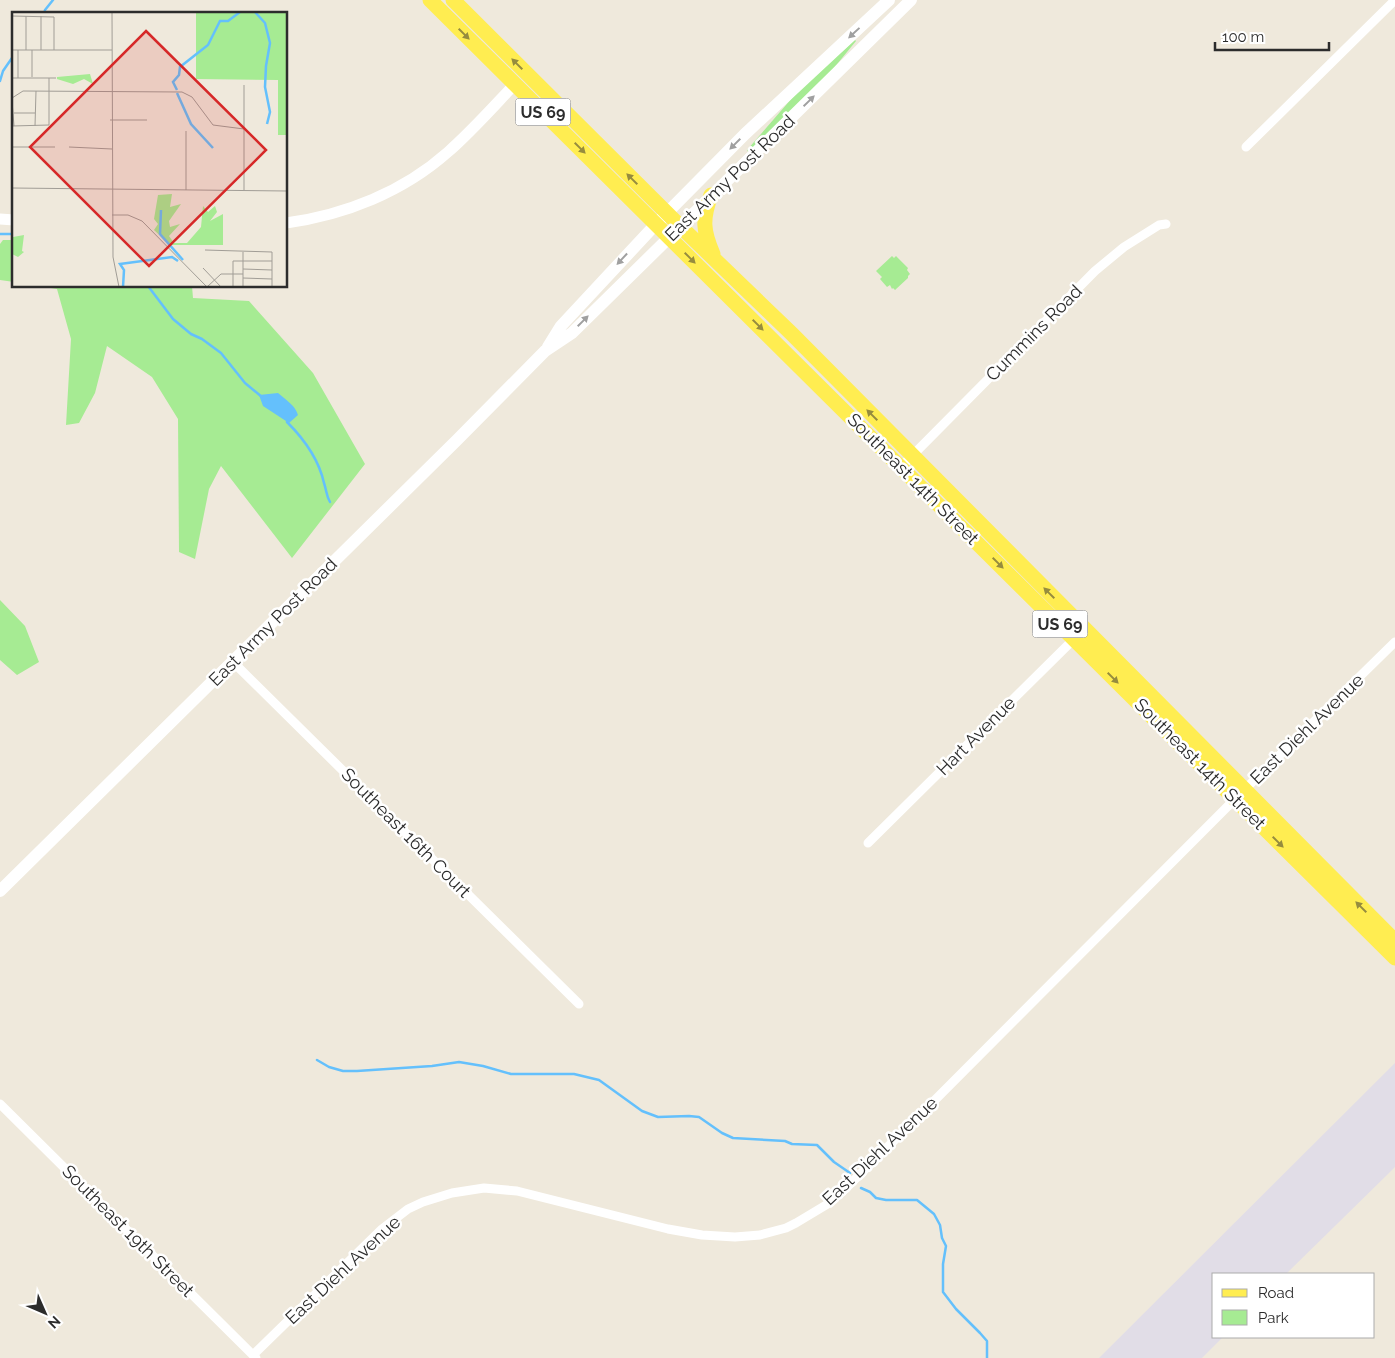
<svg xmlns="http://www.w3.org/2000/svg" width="1395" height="1358" font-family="Raleway,sans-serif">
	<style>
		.industrial { fill: #e1dde7 }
		.green { fill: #a6eb93 }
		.water { fill: #64c0fc }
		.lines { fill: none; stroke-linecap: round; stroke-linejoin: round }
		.stream { stroke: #64c0fc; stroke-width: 2.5 }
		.minor { stroke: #fff; stroke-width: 9 }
		.tertiary { stroke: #fff; stroke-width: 11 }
		.secondary { stroke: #fff; stroke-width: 12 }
		.primary { stroke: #ffed51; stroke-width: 15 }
		.oneway { fill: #a0a0a0 }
		.oneway2 { fill: #968c3e }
		.labels { text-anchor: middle; stroke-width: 5; stroke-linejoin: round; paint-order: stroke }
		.shield { fill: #fff; stroke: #6b6b6b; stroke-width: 1 }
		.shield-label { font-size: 16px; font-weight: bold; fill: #2c2c2c }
		.street-label { font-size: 18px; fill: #2c2c2c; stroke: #fff }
		.inset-river { fill: none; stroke: #64c0fc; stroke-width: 2.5 }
		.inset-road { fill: none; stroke: #a19d96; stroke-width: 1 }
		.view { fill: #d62828; fill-opacity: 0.15; stroke: #d62828; stroke-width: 2.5 }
		.inset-edge { fill: none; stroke: #2c2c2c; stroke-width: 2.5 }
	</style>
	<rect width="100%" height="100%" fill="#efe9dc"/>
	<path class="industrial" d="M1395,1063V1167L1387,1175L1286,1274H1214V1337H1223L1202,1358H1099Z"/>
	<path class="green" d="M855,40L856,41L829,74L749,153L747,150L799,90Z
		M3,240H14V282L0,280V244Z
		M892,256L894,258L896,256L908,268L907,270L910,274L908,276V278L895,290L893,288L892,289L890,285L887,287L880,279L882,277L876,271Z
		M39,286H192L193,298L249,301L313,373L365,464L292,558L221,466L209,489L195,559L179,552L178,419L152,377L107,346L95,393L79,423L66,425L71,339L57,289Z
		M0,600L25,626L39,662L17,675L0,660Z"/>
	<path class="water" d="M278,393C286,400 295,405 298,415L289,423L263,406L259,395Z"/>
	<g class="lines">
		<path class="stream" d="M44,14L45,10L53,0
			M0,81L3,71L14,55
			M0,234H14
			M148,286L173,319L191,334L202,339L221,353L245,383L262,397
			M287,422C304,439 319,460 324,483C327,492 326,495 330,502
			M317,1060L329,1067L343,1071H357L432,1066L459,1062L483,1066L511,1074H574L599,1080L642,1111L658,1117L689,1116L699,1117L722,1133L733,1138L785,1141L792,1144L817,1145L834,1162L850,1173
			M861,1188L870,1192L876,1198L886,1200H917L934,1214L940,1225L942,1238L946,1246L943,1264V1292L956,1309L980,1333L987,1341V1358"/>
		<path class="minor" d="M1246,147L1395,0
			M901,467L1095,271L1124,247L1159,225L1166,224
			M233,662L579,1004
			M868,843L1077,636
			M0,1104L256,1358
			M253,1355L382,1229L408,1209L423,1202L452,1193L484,1188L517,1191L668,1229L702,1235L735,1237L760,1235L786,1228L796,1223L826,1205L842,1192L920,1115L1235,799L1395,642"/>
		<path class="tertiary" d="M0,219L14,220
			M286,223C345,215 403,192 448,152C472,131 493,107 515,84"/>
		<path class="secondary" d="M548,347L561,326L656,224L745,134L889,0
			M0,891L457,440L545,351L572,333L911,0"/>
		<path class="primary" d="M430,0L1395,958
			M453,0L680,226L792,334L1395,941
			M711,195C702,219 703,231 713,254"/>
	</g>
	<defs><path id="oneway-solid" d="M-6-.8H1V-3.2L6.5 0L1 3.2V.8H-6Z" transform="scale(1.25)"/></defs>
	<g class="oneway">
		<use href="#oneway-solid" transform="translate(854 33) rotate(137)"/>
		<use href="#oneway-solid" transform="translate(809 101) rotate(-44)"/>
		<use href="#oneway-solid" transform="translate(735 144) rotate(135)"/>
		<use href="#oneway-solid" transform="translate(622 259) rotate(133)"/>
		<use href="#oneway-solid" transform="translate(583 321) rotate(-45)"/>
	</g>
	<g class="oneway2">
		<use href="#oneway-solid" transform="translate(464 34) rotate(45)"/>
		<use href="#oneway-solid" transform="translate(517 64) rotate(-135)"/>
		<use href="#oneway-solid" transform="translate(580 148) rotate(45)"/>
		<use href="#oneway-solid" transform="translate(632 179) rotate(-135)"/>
		<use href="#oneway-solid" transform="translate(690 258) rotate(45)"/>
		<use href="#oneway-solid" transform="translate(758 325) rotate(45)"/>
		<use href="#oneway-solid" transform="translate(872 415) rotate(-135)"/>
		<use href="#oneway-solid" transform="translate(998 563) rotate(45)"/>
		<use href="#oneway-solid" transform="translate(1049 593) rotate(-135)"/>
		<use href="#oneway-solid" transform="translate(1113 678) rotate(45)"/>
		<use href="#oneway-solid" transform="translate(1278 842) rotate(45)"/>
		<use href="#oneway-solid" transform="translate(1361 907) rotate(-135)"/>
	</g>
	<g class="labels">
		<g class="shield">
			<rect x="515.5" y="98.5" width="55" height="27" rx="4"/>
			<rect x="1032.5" y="610.5" width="55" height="27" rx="4"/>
		</g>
		<g class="shield-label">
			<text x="543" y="118">US 69</text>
			<text x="1060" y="630">US 69</text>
		</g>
		<g class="street-label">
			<text transform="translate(730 178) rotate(-44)" y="6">East Army Post Road</text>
			<text transform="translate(1034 333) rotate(-45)" y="6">Cummins Road</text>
			<text transform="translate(913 479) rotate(45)" y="6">Southeast 14th Street</text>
			<text transform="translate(273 622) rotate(-45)" y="6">East Army Post Road</text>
			<text transform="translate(1307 729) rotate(-44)" y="6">East Diehl Avenue</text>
			<text transform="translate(976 736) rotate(-45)" y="6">Hart Avenue</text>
			<text transform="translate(1200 764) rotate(45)" y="6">Southeast 14th Street</text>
			<text transform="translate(406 833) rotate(45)" y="6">Southeast 16th Court</text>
			<text transform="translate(880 1151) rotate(-43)" y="6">East Diehl Avenue</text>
			<text transform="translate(128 1231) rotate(45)" y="6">Southeast 19th Street</text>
			<text transform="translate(343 1270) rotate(-43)" y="6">East Diehl Avenue</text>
		</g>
	</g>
	<g transform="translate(12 12)">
		<rect width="275" height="275" fill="#efe9dc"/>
		<path d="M184,0H275V123H266V68L184,67ZM78,62L81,72L72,67L61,72L45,67V65ZM160,182L158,195L169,192L157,209L158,215L168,212L157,224L162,231H175L189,215L191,194L196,200L203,194L205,200L198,209L211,202V233H158L142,218L146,212L142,207L146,183ZM12,223L10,239L12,240L6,245L0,242L1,225Z" fill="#a6eb93"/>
		<path class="inset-river" d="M243,0L253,11L258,31L254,54L253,75L258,100L255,112M165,78L161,70L167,63L168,55L196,33L208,9H216L228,0M165,81L179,112L201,136M149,198L148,222L171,248M111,275L112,258L108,252L160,245L166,249"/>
		<path class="inset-road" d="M100,0L101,245L107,275M0,4L42,5V38M14,4V38M0,38H100M6,38V66M20,38V65M29,38V4M0,66H44M232,73V178M0,86L11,79L170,80L180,85L201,113L232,117M0,89L2,114M2,101H23M98,108H135M0,114L37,113V66M23,114L24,79M174,119V178M0,135H43M57,135L100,137M0,176L275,179M100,203H116L130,209L195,275M193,238L260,240V275M191,256L209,275M231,257L260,258M231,266L260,267M195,275L209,262H231M221,275V249H260M231,275V240"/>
		<path class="view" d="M134,19L254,138L137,254L18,135Z"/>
		<rect width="275" height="275" class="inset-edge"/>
	</g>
	<rect x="1212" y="1273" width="162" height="65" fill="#ffffff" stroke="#ababab"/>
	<rect x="1222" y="1289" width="25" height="8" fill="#ffed51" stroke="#ababab"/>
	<text x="1258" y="1298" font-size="15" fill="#2c2c2c">Road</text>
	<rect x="1222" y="1310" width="25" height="15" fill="#a6eb93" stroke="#ababab"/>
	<text x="1258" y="1323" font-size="15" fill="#2c2c2c">Park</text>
	<g transform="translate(45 1313) rotate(135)" stroke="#ffffff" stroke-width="4" paint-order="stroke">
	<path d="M0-4L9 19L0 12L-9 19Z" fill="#2c2c2c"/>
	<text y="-8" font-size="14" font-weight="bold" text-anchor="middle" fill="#2c2c2c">N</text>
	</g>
	<path d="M1215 42v8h114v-8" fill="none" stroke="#2c2c2c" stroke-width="2.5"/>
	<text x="1222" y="42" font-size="15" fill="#2c2c2c" stroke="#ffffff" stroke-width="4" paint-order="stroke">100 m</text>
</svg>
